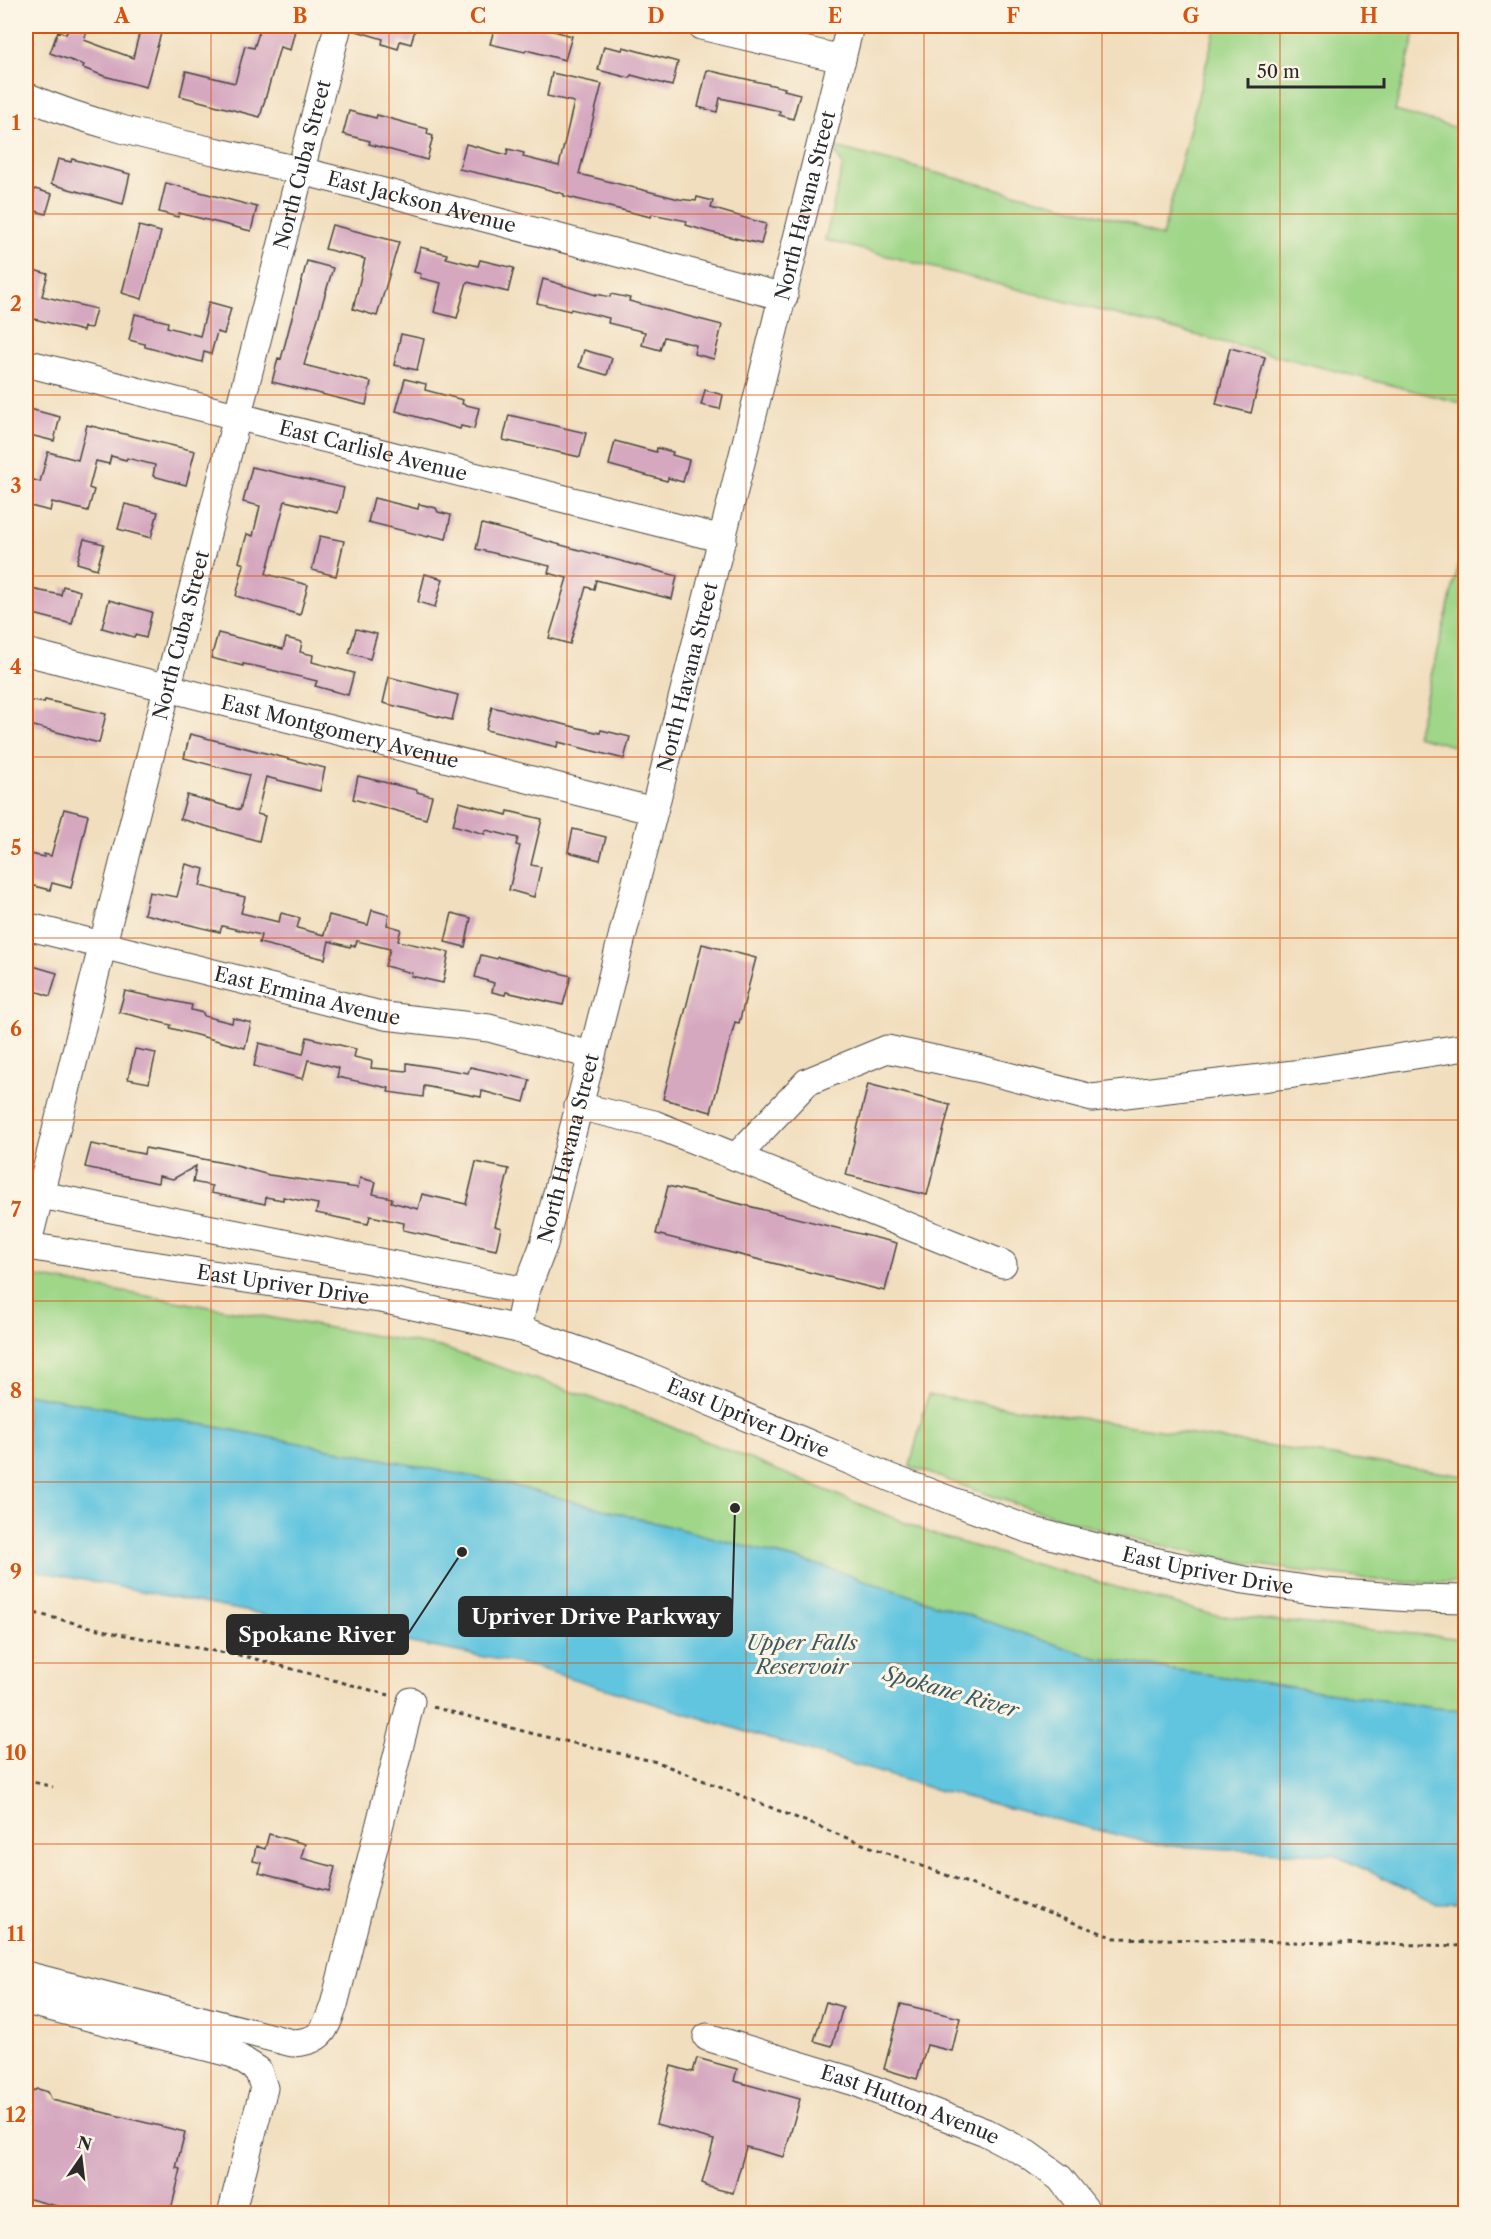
<svg xmlns="http://www.w3.org/2000/svg" width="1491" height="2239" font-family="'Libre Caslon Text',serif">
	<style>
		.green { fill: #9fd688; stroke: #65805a; stroke-width: 1.5 }
		.water { fill: #62c5df; stroke: #467885; stroke-width: 1.5 }
		.building { fill: #d5a8c0 }
		.lines { fill: none; stroke-linecap: round; stroke-linejoin: round }
		.minor-casing { stroke: #494641; stroke-width: 29 }
		.path { stroke: #494641; stroke-width: 3; stroke-dasharray: 4.5 4.5; stroke-linecap: butt }
		.minor { stroke: #fff; stroke-width: 27 }
		.grid { fill: none; stroke: #d5540f; stroke-width: 1.5; stroke-opacity: 0.55 }
		.labels { text-anchor: middle; stroke-width: 6; stroke-linejoin: round; paint-order: stroke }
		.street-label { font-size: 20px; fill: #2b2b2b; stroke: #fcf5e5 }
		.water-label { font-size: 21px; font-style: italic; fill: #3c5961; stroke: #fcf5e5 }
		.leader { fill: none; stroke: #2b2b2b; stroke-width: 2 }
		.callout-dot { fill: #2b2b2b; stroke: #fcf5e5; stroke-width: 2 }
		.callout { fill: #2b2b2b; stroke: #2b2b2b; stroke-width: 2 }
		.callout-label { font-size: 21px; text-anchor: middle; font-weight: bold; fill: #fff }
		.neatline { fill: none; stroke: #d5540f; stroke-width: 2 }
		.grid-label { font-size: 20px; text-anchor: middle; font-weight: bold; fill: #d5540f }
	</style>
	<rect width="100%" height="100%" fill="#fcf5e5"/>
	<filter id="ink" filterUnits="userSpaceOnUse"><feTurbulence type="fractalNoise" baseFrequency=".0167" numOctaves="2"/><feDisplacementMap in="SourceGraphic" scale="12" xChannelSelector="R" yChannelSelector="G"/><feConvolveMatrix kernelMatrix="1 2 1 2 8 2 1 2 1" color-interpolation-filters="sRGB"/></filter>
	<filter id="wash" filterUnits="userSpaceOnUse"><feTurbulence type="fractalNoise" baseFrequency=".008" numOctaves="4" result="noise"/><feDisplacementMap in="SourceGraphic" scale="24" xChannelSelector="R" yChannelSelector="G"/><feGaussianBlur stdDeviation="1.35" result="paint"/><feColorMatrix in="noise" values="0 0 0 0 0 0 0 0 0 0 0 0 0 0 0 0 0 1.4 0 .05"/><feComposite in="paint" operator="in"/></filter>
	<g filter="url(#wash)">
		<rect width="100%" height="100%" fill="#f1debe"/>
		<path class="green" d="M1216,26H1417L1395,111L1465,130V404L825,240L843,165L831,146L1127,222L1162,237Z
			M1465,540V749L1416,736Z
			M26,1275L440,1347L642,1415L935,1535L1213,1615L1465,1639V1710L1434,1708L1096,1658L825,1567L499,1482L206,1425L26,1394Z
			M928,1395L1465,1476V1583C1443,1582 1420,1583 1397,1582C1376,1581 1355,1577 1334,1575C1188,1560 1047,1519 910,1466Z"/>
		<path class="water" d="M26,1394L206,1425L499,1482L825,1567L1096,1658L1434,1708L1465,1710V1903H1437L1334,1855L1158,1845L937,1790L531,1666L26,1569Z"/>
		<g id="blocks">
			<path class="building" d="M70,26H89L84,40L133,58L141,26H163L146,87L104,76L83,68L84,65L50,53L58,31L66,34Z
				M261,26H296L290,50L280,47L260,117L180,96L186,71L235,83L245,46L254,48Z
				M353,26H416L411,44L400,41L398,49L382,44L383,39L353,30Z
				M495,26H522L538,29L539,27L572,36L565,60L526,50L525,52L490,44Z
				M604,46L622,50L623,47L678,62L672,86L631,75L630,78L598,70Z
				M707,70L785,88L784,90L800,94L793,119L779,115L780,111L720,98L717,112L698,107Z
				M552,73L602,84L579,174L679,199L696,201L697,197L713,201L711,208L766,224L761,244L709,232L686,225L687,221L652,214L651,217L564,196V194L532,185L459,169L466,144L507,155L508,149L524,153L523,157L559,166L574,102L547,96Z
				M349,111L376,118L377,115L428,129L427,134L433,136L427,160L369,144L370,141L343,134Z
				M58,159L71,162L72,159L130,174L123,204L51,184Z
				M166,183L257,207L251,231L179,213L178,217L159,212Z
				M35,189L52,194L46,214L29,209Z
				M332,225L399,242L377,316L353,309L365,259L325,249Z
				M139,226L161,232L142,299L122,293Z
				M420,247L447,254L446,258L478,266L480,260L514,268L508,292L467,282L457,318L434,312L441,283L420,278L421,274L414,272Z
				M307,261L333,268L304,365L371,382L366,405L272,382L278,358L281,359Z
				M26,268L48,274L42,296L96,309L91,328L84,327L83,331L26,317Z
				M543,279L596,295V294L610,297L611,294L630,298L629,301L722,325L714,359L694,354L696,345L664,337L660,350L642,345L645,332L608,323L609,318L571,309L570,311L537,303Z
				M209,302L231,308L224,334L217,332L211,354L204,352L202,362L145,347V344L129,340L135,314L168,322L167,327L200,336Z
				M401,334L424,339L417,370L394,365Z
				M1230,348L1265,357L1251,413L1216,404Z
				M584,350L612,358L607,375L579,367Z
				M405,379L426,384L425,390L463,400L462,404L479,408L474,429L461,426L460,429L396,411Z
				M705,390L723,395L720,409L701,405Z
				M26,408L60,417L54,441L26,434Z
				M509,415L586,433L580,457L503,440Z
				M87,425L195,451L186,485L153,476L155,465L127,458L126,460L111,456L109,464L96,461L89,488L94,490L88,511L52,502L50,511L26,505L31,479L40,482L48,452L78,460Z
				M615,441L656,452L657,448L673,452L672,455L689,460L683,482L668,478L667,481L609,465Z
				M252,467L344,488L338,513L285,501L266,574L308,585L300,615L236,596L244,564L239,562L247,534L253,536L260,506L243,502Z
				M374,498L418,509L419,504L436,508L438,512L451,515L446,539L429,535L428,537L368,522Z
				M125,504L158,512L151,538L118,529Z
				M482,524L677,576L672,599L596,580L594,589L586,587L570,644L549,638L567,578L548,573L550,566L476,549Z
				M320,536L344,541L336,576L312,570Z
				M84,539L104,544L97,569L77,563Z
				M425,574L443,579L435,607L418,602Z
				M63,586L80,591L72,624L26,612V588L61,595Z
				M109,600L152,612L146,638L135,635L134,637L102,628Z
				M356,629L377,634L370,659L349,653Z
				M218,633L283,649L286,638L302,642L300,652L313,655L312,662L354,673L348,695L315,686L317,681L255,666L243,664V666L211,658Z
				M389,677L458,695L452,720L383,703Z
				M26,700L44,703L45,700L106,714L99,743L26,724Z
				M492,707L600,733L601,730L630,737L624,759L558,742L557,747L486,730Z
				M190,734L325,768L320,791L266,777L257,814L265,816L259,841L180,819L187,795L240,810L249,775L184,758Z
				M358,776L417,790V792L432,796L426,819L353,799Z
				M459,802L507,815L508,811L542,819L531,865L541,867L534,897L509,890L520,846L516,845L518,838L486,830L485,834L453,825Z
				M64,809L88,815L71,888L52,883L50,890L26,884V853L44,857V854L51,856Z
				M573,829L606,837L600,860L568,852Z
				M186,864L204,869L200,886L245,897L241,913L279,922L281,913L300,918L297,928L324,935L329,915L368,925L372,910L389,915L387,925L401,929L398,941L449,952L443,983L411,976L412,973L385,966L390,949L357,941L355,946L351,945L350,947L329,941L325,959L259,943L261,935L222,926L220,932L144,914L149,892L177,897Z
				M452,913L471,918L465,947L445,942Z
				M702,944L756,958L739,1023L735,1022L711,1112L663,1099Z
				M481,955L497,959L498,957L571,976L563,1005L506,992L505,995L492,992L494,983L475,977Z
				M26,964L57,973L50,996L26,988Z
				M125,991L192,1005L191,1010L203,1013L204,1016L232,1023L233,1018L251,1023L245,1048L170,1028L171,1025L119,1012Z
				M307,1037L356,1049L354,1057L372,1061L371,1068L407,1071V1063L468,1073L470,1067L530,1080L524,1102L482,1091L481,1097L424,1086L423,1097L388,1092L389,1088L337,1077L339,1068L308,1060L303,1079L254,1066L259,1043L303,1054Z
				M135,1049L156,1053L149,1083L128,1079Z
				M868,1084L950,1105L927,1195L846,1175Z
				M91,1144L144,1154L145,1148L229,1164L269,1175L358,1188L360,1178L376,1182L373,1194L392,1198L391,1202L418,1209L422,1194L466,1204L476,1162L509,1169L495,1226L501,1228L496,1250L403,1230L404,1223L370,1216L368,1224L316,1213L318,1204L283,1197V1200L266,1197L265,1204L211,1193L212,1186L193,1182L196,1166L173,1179L159,1176L158,1183L85,1167Z
				M668,1186L897,1243L885,1291L656,1234Z
				M269,1834L305,1844L301,1858L335,1867L329,1891L259,1873L262,1863L253,1861L256,1846L265,1849Z
				M826,2002L843,2007L832,2046L814,2041Z
				M901,2004L960,2018L952,2051L927,2045L917,2079L884,2069Z
				M697,2058L737,2069L734,2081L800,2099L784,2157L746,2147L733,2193L705,2186V2184L702,2183L714,2140L656,2124L671,2066L693,2072Z
				M38,2089L48,2092L52,2100L185,2132L176,2168L181,2169L170,2214H86L26,2198V2099L29,2092Z"/>
		</g>
	</g>
	<g filter="url(#ink)">
		<use href="#blocks" fill-opacity="0" stroke="#494641" stroke-width="1.5"/>
		<g class="lines">
			<defs>
				<g id="minor">
					<path d="M701,26L842,59"/>
					<path id="s1" d="M26,96C112,134 209,148 301,171C462,211 623,255 784,297"/>
					<path id="s2" d="M26,363L723,539"/>
					<path id="s3" d="M26,652L654,811"/>
					<path id="s4" d="M26,926L385,1016L489,1028L591,1055"/>
					<path d="M578,1106L654,1124L1003,1264"/>
					<path d="M736,1157L807,1082L887,1049L977,1068L1092,1098L1294,1074L1466,1047"/>
					<path d="M26,1192L526,1291"/>
					<path id="s5" d="M26,1246L386,1300L518,1329L639,1372L891,1478L1030,1530L1144,1559L1244,1580L1325,1592L1411,1598L1466,1599"/>
					<path id="s6" d="M27,1246L167,689L338,26"/>
					<path id="s7" d="M518,1329L526,1291L544,1244L654,811L850,26"/>
					<path d="M26,1975L292,2043C321,2042 325,2031 334,2005L411,1701"/>
					<path d="M26,2001L233,2054L258,2070L264,2088L231,2214"/>
					<path id="s8" d="M707,2037L852,2081L985,2132L1027,2154L1060,2178L1089,2214"/>
				</g>
			</defs>
			<use href="#minor" class="minor-casing"/>
			<path class="path" d="M26,1611L119,1634L248,1657L389,1695
				M433,1707L534,1734L657,1762L852,1840L1115,1938L1466,1946
				M26,1780L53,1787"/>
			<use href="#minor" class="minor"/>
		</g>
	</g>
	<path class="grid" d="M211,26V2214M389,26V2214M567,26V2214M746,26V2214M924,26V2214M1102,26V2214M1280,26V2214M26,214H1466M26,395H1466M26,576H1466M26,757H1466M26,938H1466M26,1120H1466M26,1301H1466M26,1482H1466M26,1663H1466M26,1844H1466M26,2025H1466"/>
	<g class="labels">
		<g class="street-label">
			<text dy="7" stroke="none"><textPath href="#s6" startOffset="1116">North Cuba Street</textPath></text>
			<text dy="7" stroke="none"><textPath href="#s1" startOffset="410">East Jackson Avenue</textPath></text>
			<text dy="7" stroke="none"><textPath href="#s7" startOffset="1160">North Havana Street</textPath></text>
			<text dy="7" stroke="none"><textPath href="#s2" startOffset="358">East Carlisle Avenue</textPath></text>
			<text dy="7" stroke="none"><textPath href="#s6" startOffset="630">North Cuba Street</textPath></text>
			<text dy="7" stroke="none"><textPath href="#s7" startOffset="674">North Havana Street</textPath></text>
			<text dy="7" stroke="none"><textPath href="#s3" startOffset="324">East Montgomery Avenue</textPath></text>
			<text dy="7" stroke="none"><textPath href="#s4" startOffset="290">East Ermina Avenue</textPath></text>
			<text dy="7" stroke="none"><textPath href="#s7" startOffset="188">North Havana Street</textPath></text>
			<text dy="7" stroke="none"><textPath href="#s5" startOffset="260">East Upriver Drive</textPath></text>
			<text dy="7" stroke="none"><textPath href="#s5" startOffset="746">East Upriver Drive</textPath></text>
			<text dy="7" stroke="none"><textPath href="#s5" startOffset="1232">East Upriver Drive</textPath></text>
			<text dy="7" stroke="none"><textPath href="#s8" startOffset="214">East Hutton Avenue</textPath></text>
		</g>
		<g class="water-label">
			<text x="802" y="1650">Upper Falls<tspan x="802" dy="24">Reservoir</tspan></text>
			<text transform="translate(951 1692) rotate(16)" y="7">Spokane River</text>
		</g>
	</g>
	<path class="leader" d="M735 1508L732 1617M462 1552L408 1634"/>
	<g class="callout-dot">
		<circle cx="735" cy="1508" r="6"/>
		<circle cx="462" cy="1552" r="6"/>
	</g>
	<g class="callout">
		<rect x="459" y="1597" width="273" height="39" rx="6"/>
		<rect x="227" y="1615" width="181" height="39" rx="6"/>
	</g>
	<g class="callout-label">
		<text x="596" y="1624">Upriver Drive Parkway</text>
		<text x="317" y="1642">Spokane River</text>
	</g>
	<rect width="1491" height="2239" fill="none" stroke="#fcf5e5" stroke-width="66"/>
	<g transform="translate(81 2158) rotate(14)" stroke="#fcf5e5" stroke-width="4.5" paint-order="stroke">
	<path d="M0-4.5L10 22L0 15L-10 22Z" fill="#2b2b2b"/>
	<text y="-9" font-size="16" font-weight="bold" text-anchor="middle" fill="#2b2b2b">N</text>
	</g>
	<path d="M1248 78v9h136v-9" fill="none" stroke="#2b2b2b" stroke-width="3"/>
	<text x="1257" y="78" font-size="18" fill="#2b2b2b" stroke="#fcf5e5" stroke-width="4.5" paint-order="stroke">50 m</text>
	<rect x="33" y="33" width="1425" height="2173" class="neatline"/>
	<g class="grid-label">
		<text x="122" y="23">A</text>
		<text x="300" y="23">B</text>
		<text x="478" y="23">C</text>
		<text x="656" y="23">D</text>
		<text x="835" y="23">E</text>
		<text x="1013" y="23">F</text>
		<text x="1191" y="23">G</text>
		<text x="1369" y="23">H</text>
		<text x="16" y="130">1</text>
		<text x="16" y="311">2</text>
		<text x="16" y="493">3</text>
		<text x="16" y="674">4</text>
		<text x="16" y="855">5</text>
		<text x="16" y="1036">6</text>
		<text x="16" y="1217">7</text>
		<text x="16" y="1398">8</text>
		<text x="16" y="1579">9</text>
		<text x="16" y="1760">10</text>
		<text x="16" y="1941">11</text>
		<text x="16" y="2122">12</text>
	</g>
</svg>
